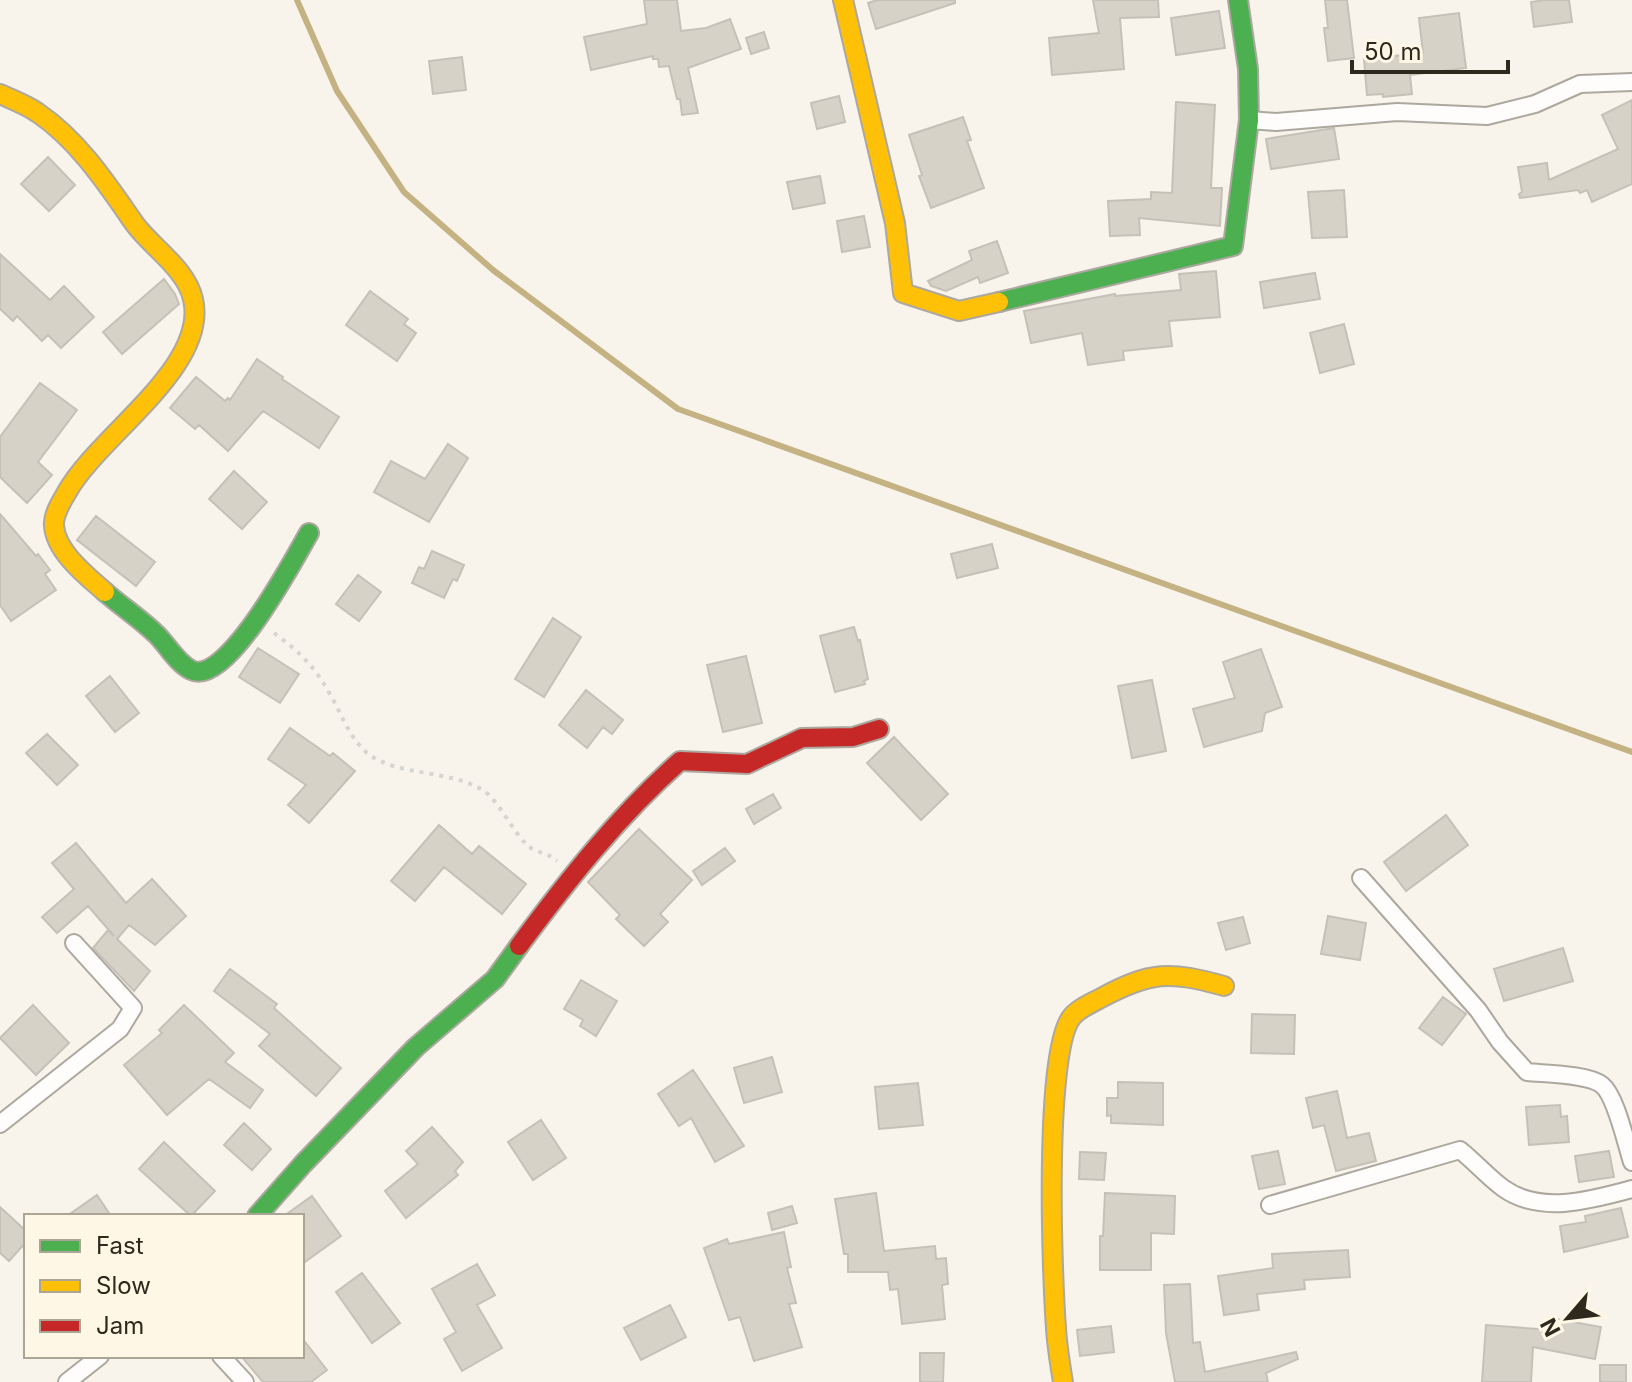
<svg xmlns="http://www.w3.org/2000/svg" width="1632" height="1382" font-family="Inter,sans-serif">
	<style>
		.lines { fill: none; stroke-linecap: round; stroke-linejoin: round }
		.stream { stroke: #c4b283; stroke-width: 6 }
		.building { fill: #d6d2c8; stroke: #c5c1b8; stroke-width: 2 }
		.street-casing { stroke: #aca89f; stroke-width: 20 }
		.fast-casing { stroke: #aca89f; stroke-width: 22 }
		.slow-casing { stroke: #aca89f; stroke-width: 22 }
		.jam-casing { stroke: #aca89f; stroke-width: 22 }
		.path { stroke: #d5d5d2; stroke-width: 4; stroke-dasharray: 4 6; stroke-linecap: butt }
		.street { stroke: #fefdfc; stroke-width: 16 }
		.fast { stroke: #4caf50; stroke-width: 18 }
		.slow { stroke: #ffc107; stroke-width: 18 }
		.jam { stroke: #c62828; stroke-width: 18 }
	</style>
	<rect width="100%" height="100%" fill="#f8f4eb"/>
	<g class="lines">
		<path class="stream" d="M297,0L337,91L404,192L493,270L678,409L1632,752"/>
	</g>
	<path class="building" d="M644,0H677L681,31L706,28L730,19L741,49L688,68L698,113L682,115L680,99H677L669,66L659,67L658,59H653V56L591,70L584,37L647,24Z
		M877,0H955V3L876,29L868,3Z
		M1093,0H1158L1159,17L1120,18L1124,69L1052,75L1049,38L1099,33Z
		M1325,0H1347L1354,58L1328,61L1324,28H1328Z
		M1545,0H1569L1572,22L1534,27L1531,2Z
		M1219,11L1225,48L1176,55L1171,18Z
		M1459,13L1466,68L1410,75L1412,94L1383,97V94L1367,95L1364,59L1423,53L1419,18Z
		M764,32L769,48L751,54L746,38Z
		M462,57L466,90L433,94L429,61Z
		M839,96L845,122L817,129L811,103Z
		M1632,100V184L1592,202L1587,190L1580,193L1578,190L1520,198L1519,194L1522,192L1518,167L1547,163L1549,180L1618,149L1602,115Z
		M1176,102L1215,105L1211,188H1222L1220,226L1139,218L1140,235L1110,236L1108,201L1151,199V192L1172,193Z
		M963,117L971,140L967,141L984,188L931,208L919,176L922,175L909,135Z
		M1334,128L1339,159L1271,169L1266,139Z
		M48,157L75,185L49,211L21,184Z
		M820,176L825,203L793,209L787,182Z
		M1344,190L1347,237L1312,238L1308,192Z
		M864,216L870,247L842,252L837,221Z
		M997,241L1008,273L980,283L978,277L946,291L931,286L928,281L972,260L969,251Z
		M0,254L50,300L64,286L94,317L61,348L48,335L42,341L17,316L13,321L0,309Z
		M1216,271L1220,317L1169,321L1172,346L1123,351L1124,360L1088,365L1082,333L1031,343L1024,311L1115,294V296L1181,290L1179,274Z
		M1315,273L1320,299L1264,308L1260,282Z
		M164,279L175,294L179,304L122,354L103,332Z
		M370,291L408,319L404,324L416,333L397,361L346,325Z
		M1344,324L1354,364L1320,373L1310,333Z
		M257,359L283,377L282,379L339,417L319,448L263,411L228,451L199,425L195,429L170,408L196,377L225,401L228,398L230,400Z
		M40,383L77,410L38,462L52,475L27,503L0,477V437Z
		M448,444L468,458L429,522L374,492L391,461L425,479Z
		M234,471L267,502L242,529L209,499Z
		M0,514L36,556L38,554L50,570L45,574L56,590L11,621L0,605Z
		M96,516L155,562L136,586L77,540Z
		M992,544L998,568L957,578L951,554Z
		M432,551L464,565L457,581L453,579L444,598L412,583L419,567L424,569Z
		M358,575L381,592L359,621L336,604Z
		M553,618L581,637L544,697L515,679Z
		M854,627L858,641L860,640L868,679L864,681L865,684L835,692L820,636Z
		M258,648L299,674L280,703L239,677Z
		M1261,649L1282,707L1265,713L1262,731L1204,747L1193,709L1235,698L1223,662Z
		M746,656L762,723L723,732L707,665Z
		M110,676L139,713L115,732L86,696Z
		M1152,680L1166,751L1132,758L1118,686Z
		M586,690L623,720L612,734L603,727L587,748L559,725Z
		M290,728L330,756L333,753L355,771L309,823L288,805L306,785L268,759Z
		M47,734L78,765L57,785L26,753Z
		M894,737L948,794L921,820L867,763Z
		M773,794L781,808L754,824L746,809Z
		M1446,815L1468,845L1406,891L1384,862Z
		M439,825L472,854L479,846L526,884L502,914L444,867L415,901L391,881Z
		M639,829L692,880L660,914L668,922L644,946L616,919L620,915L588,882Z
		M76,843L126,903L152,879L186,916L155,945L129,925L117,939L150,971L134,991L93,948L108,930L114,936L88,906L57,933L42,917L74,889L52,863Z
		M725,848L735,861L702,885L693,871Z
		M1328,916L1366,923L1360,960L1321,954Z
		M1243,917L1250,943L1226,950L1218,923Z
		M1563,948L1573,981L1504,1001L1494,969Z
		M230,969L277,1004L274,1008L341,1068L316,1096L259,1046L270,1034L214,991Z
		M581,980L617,1001L596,1036L580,1026L583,1020L564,1009Z
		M1443,997L1466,1014L1442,1045L1419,1028Z
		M33,1005L69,1043L36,1075L0,1038Z
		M184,1005L234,1053L225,1062L263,1090L250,1108L209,1079L167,1115L124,1065L162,1033L159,1030Z
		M1252,1014L1295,1015L1294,1054L1251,1053Z
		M772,1057L782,1092L744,1103L734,1068Z
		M693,1070L744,1146L715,1162L691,1118L679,1126L658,1094Z
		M1118,1082L1163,1083V1125L1111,1123V1115L1107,1116V1098H1118Z
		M918,1083L923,1125L879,1129L875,1087Z
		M1337,1091L1347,1138L1369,1133L1376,1161L1336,1171L1324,1125L1313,1128L1306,1098Z
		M1560,1105L1561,1117L1567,1116L1569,1142L1529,1145L1526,1107Z
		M541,1120L566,1158L533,1180L508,1142Z
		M244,1123L271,1149L252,1170L224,1145Z
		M432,1127L463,1162L455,1171L458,1175L406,1218L385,1191L418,1164L406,1151Z
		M164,1142L215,1191L191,1216L139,1169Z
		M1278,1151L1285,1184L1259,1189L1252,1156Z
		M1609,1151L1614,1177L1579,1182L1575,1156Z
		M1080,1152L1106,1153L1104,1180L1079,1179Z
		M876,1193L884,1251L935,1246L936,1259L946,1258L948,1284L942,1285L945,1319L902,1324L898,1289L890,1290L888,1272H848V1254H844L835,1199Z
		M1105,1193L1175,1196L1174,1234L1151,1233V1270H1100V1236H1103Z
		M97,1195L111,1216H67Z
		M312,1196L341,1236L302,1264V1216H284Z
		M792,1206L797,1223L772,1230L768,1213Z
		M0,1207L26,1231V1242L9,1261L0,1253Z
		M1621,1208L1628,1237L1564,1252L1560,1226L1586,1222L1585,1216Z
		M784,1232L791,1267L787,1268L796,1303L789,1304L802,1347L754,1361L740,1317L729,1320L704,1248L727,1239L729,1244Z
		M1348,1250L1350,1277L1304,1280L1305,1289L1257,1294L1259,1310L1224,1315L1218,1276L1273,1268L1272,1254Z
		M477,1264L495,1295L477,1305L502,1348L462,1371L444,1339L456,1332L432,1289Z
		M362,1273L400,1323L372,1343L336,1292Z
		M1190,1284L1193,1343L1200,1342L1205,1372L1296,1352L1298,1359L1266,1373L1268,1382H1175L1166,1333L1164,1285Z
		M670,1305L686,1337L641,1360L624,1328Z
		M1551,1318L1601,1327L1595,1359L1533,1347L1531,1382H1482L1486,1325L1551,1330Z
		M1111,1326L1114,1352L1080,1356L1077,1330Z
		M302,1338L327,1370L311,1382H263L241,1356H302Z
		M920,1353H944L943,1382H920Z
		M1600,1365H1626V1382H1600Z"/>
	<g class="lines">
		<defs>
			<path id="street" d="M1249,120L1276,122L1397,112L1487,116L1535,104L1580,84L1632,82
				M1361,878L1478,1010L1500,1042L1527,1072C1546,1074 1588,1074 1602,1085C1616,1096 1626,1144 1632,1162
				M0,1124L120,1029L133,1008L74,943
				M1270,1205L1460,1150C1475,1162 1488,1177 1503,1188C1540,1215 1591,1200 1632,1189
				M221,1356L245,1382
				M67,1382L100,1356"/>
			<path id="fast" d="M999,302L1233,246L1249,120L1248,69L1238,0
				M105,592C122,607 141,619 157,635C168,646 177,663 191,670C226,688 294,559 309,533
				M257,1216L303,1164L416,1047L495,979L519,946"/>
			<path id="slow" d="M843,0L895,223L903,293L959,311L999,302
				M0,94C13,100 27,105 38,113C78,140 107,184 134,223C152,248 186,268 193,299C209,367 99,435 67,492C62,501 53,514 54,526C56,552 87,576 105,592
				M1063,1382C1060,1364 1057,1346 1056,1328C1052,1274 1044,1055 1071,1018C1077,1009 1092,1003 1101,998C1151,971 1170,971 1224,986"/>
			<path id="jam" d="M519,946C567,881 619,815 680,761L747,764L802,738L853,737L879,729"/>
		</defs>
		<use href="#street" class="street-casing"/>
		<use href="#fast" class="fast-casing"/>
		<use href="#slow" class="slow-casing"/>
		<use href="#jam" class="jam-casing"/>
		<path class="path" d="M274,633C298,651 313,664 328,691C342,713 347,735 367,753C397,777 451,769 484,791C497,799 513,831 526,844C534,853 548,852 557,861"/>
		<use href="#street" class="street"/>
		<use href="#fast" class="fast"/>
		<use href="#slow" class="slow"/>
		<use href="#jam" class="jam"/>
	</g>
	<rect x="24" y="1214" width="280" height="144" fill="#fef7e5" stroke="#aaa595" stroke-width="2"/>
	<rect x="40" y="1240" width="40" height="12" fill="#4caf50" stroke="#aaa595" stroke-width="2"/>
	<text x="96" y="1254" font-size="24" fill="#2d291d">Fast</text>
	<rect x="40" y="1280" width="40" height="12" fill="#ffc107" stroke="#aaa595" stroke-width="2"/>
	<text x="96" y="1294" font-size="24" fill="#2d291d">Slow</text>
	<rect x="40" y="1320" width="40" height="12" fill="#c62828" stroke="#aaa595" stroke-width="2"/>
	<text x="96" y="1334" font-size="24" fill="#2d291d">Jam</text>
	<g transform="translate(1568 1318) rotate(242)" stroke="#fef7e5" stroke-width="6" paint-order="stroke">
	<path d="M0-6L14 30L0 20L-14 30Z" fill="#2d291d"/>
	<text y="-12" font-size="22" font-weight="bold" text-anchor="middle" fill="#2d291d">N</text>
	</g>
	<path d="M1352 60v12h156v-12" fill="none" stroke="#2d291d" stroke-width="4"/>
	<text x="1364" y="60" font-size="24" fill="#2d291d" stroke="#fef7e5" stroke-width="6" paint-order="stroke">50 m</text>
</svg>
